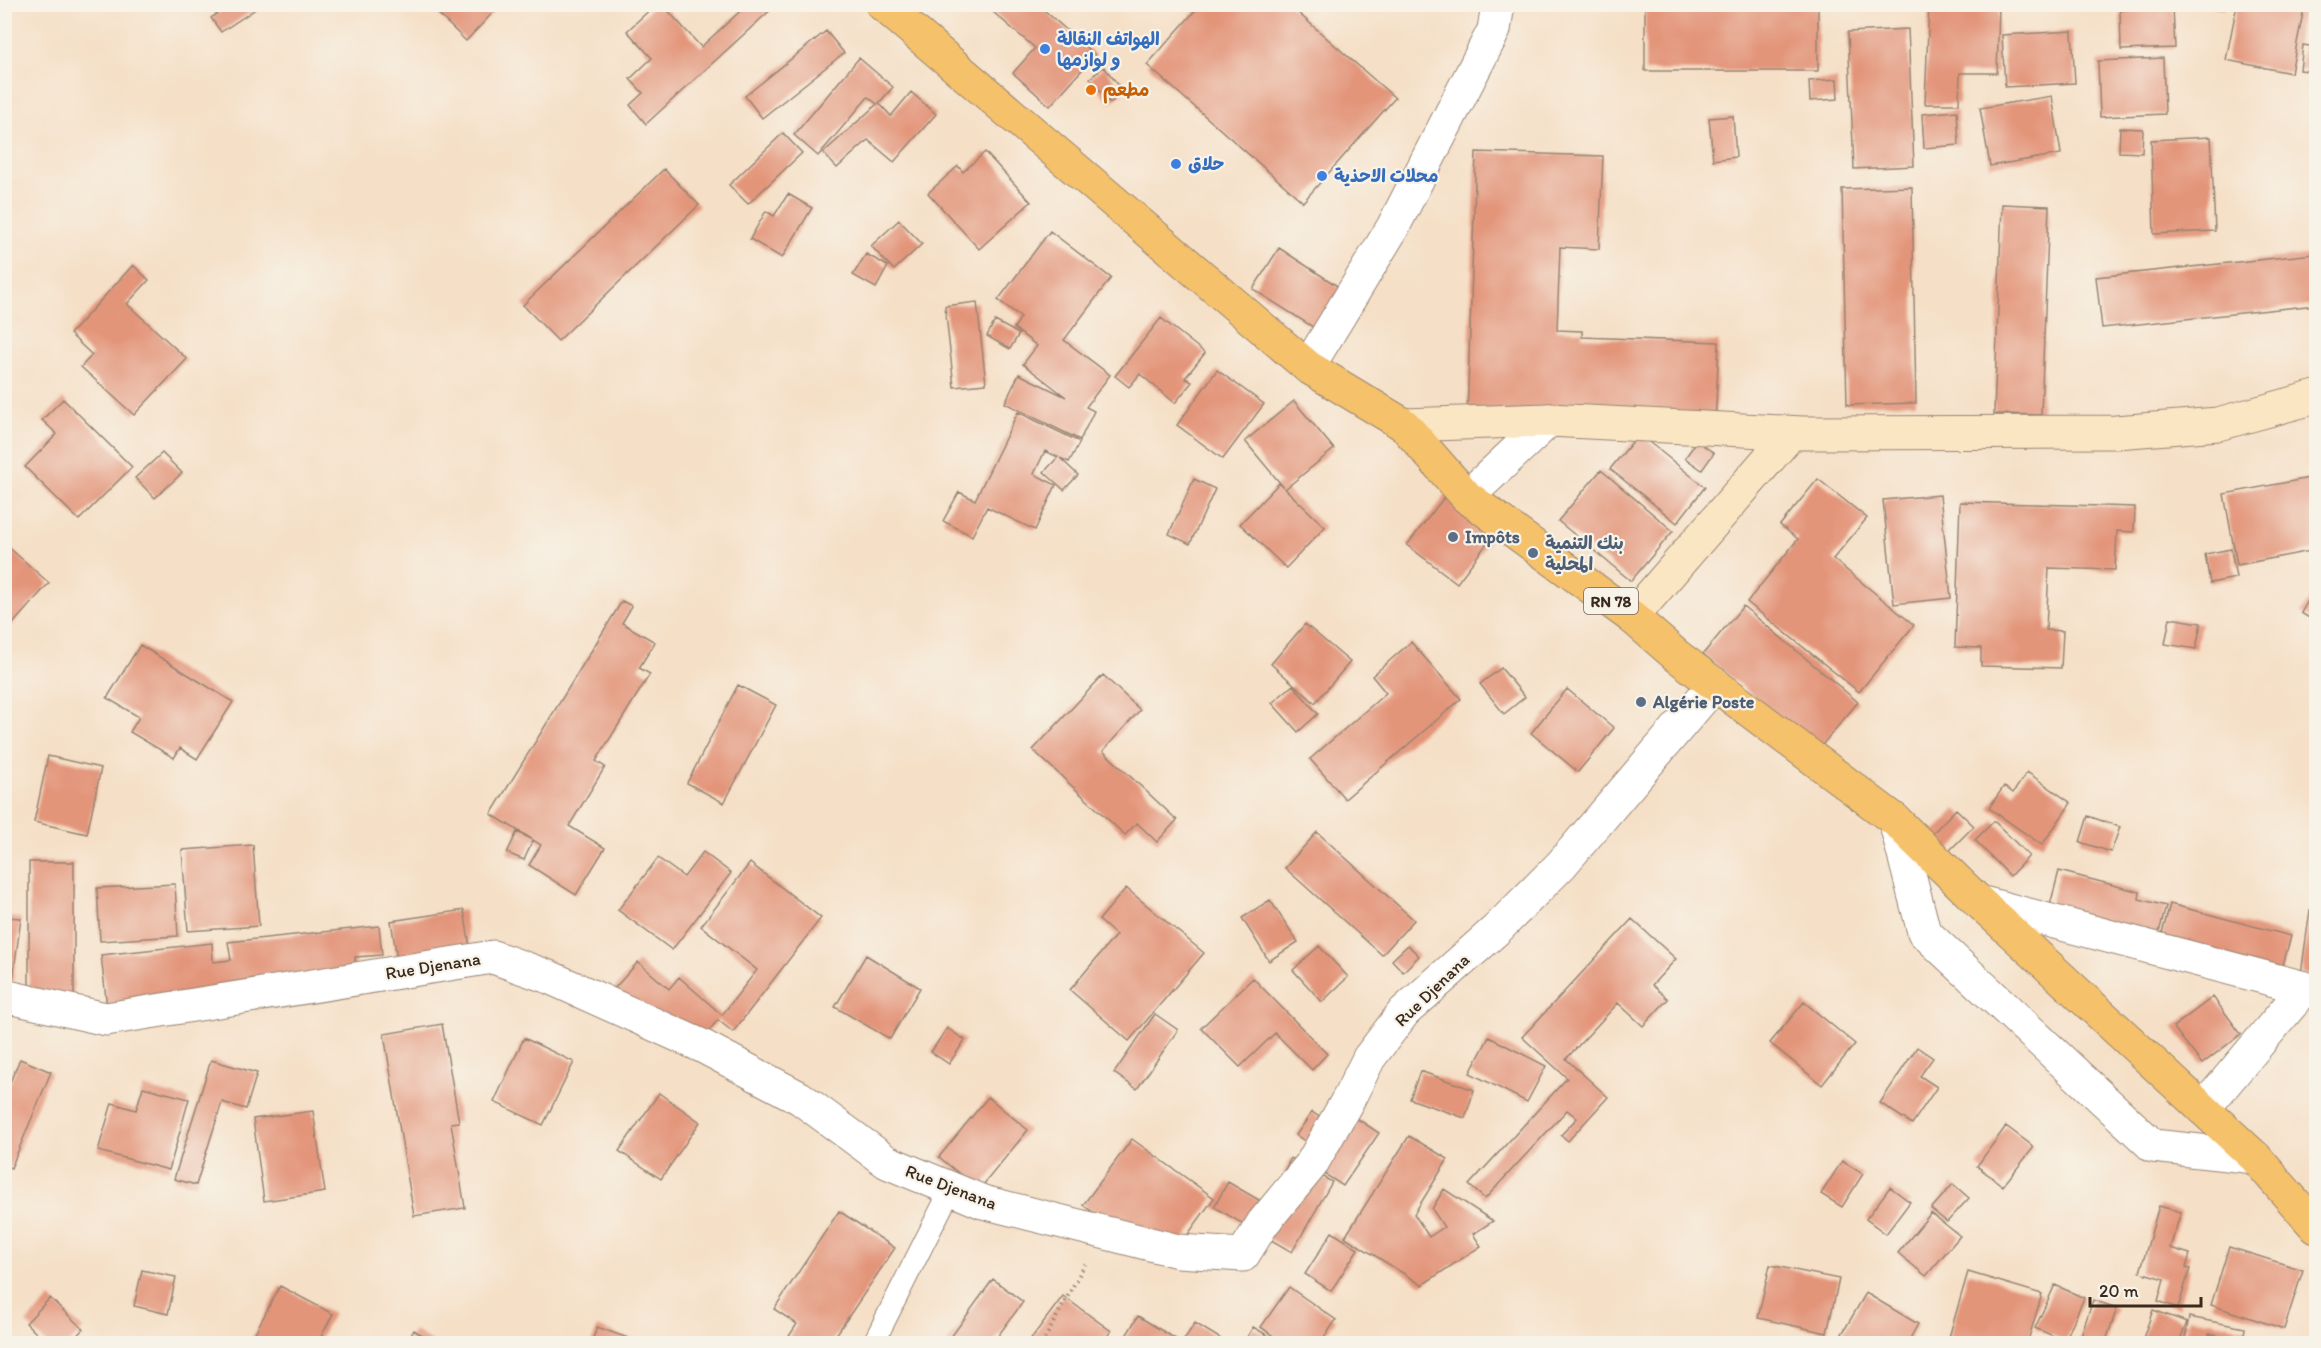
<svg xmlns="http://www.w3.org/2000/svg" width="2321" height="1348" font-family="Itim,'Playpen Sans Arabic',sans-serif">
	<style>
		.building { fill: #e3957a }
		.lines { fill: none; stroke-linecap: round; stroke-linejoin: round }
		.lane-casing { stroke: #988472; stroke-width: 23 }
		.street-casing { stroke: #988472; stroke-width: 35 }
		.secondary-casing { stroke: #988472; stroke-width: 35 }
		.primary-casing { stroke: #988472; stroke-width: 35 }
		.path { stroke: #988472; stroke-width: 4; stroke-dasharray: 1.5 4.5; stroke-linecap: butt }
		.lane { stroke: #fff; stroke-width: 21 }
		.street { stroke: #fff; stroke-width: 33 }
		.secondary { stroke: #fbe6c4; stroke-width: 33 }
		.primary { stroke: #f5c16b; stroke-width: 33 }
		.shop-dot { fill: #3f7fe0; stroke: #f7f3e8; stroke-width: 2 }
		.food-dot { fill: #e8710a; stroke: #f7f3e8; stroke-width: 2 }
		.service-dot { fill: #5c6f8a; stroke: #f7f3e8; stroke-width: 2 }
		.labels { text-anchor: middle; stroke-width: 4.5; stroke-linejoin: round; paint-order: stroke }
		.shield { fill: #f7f3e8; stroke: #73665b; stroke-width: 1.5 }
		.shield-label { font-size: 16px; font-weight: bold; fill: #3b2a1e }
		.shop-label { font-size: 18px; font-weight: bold; fill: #366cbe; stroke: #f7f3e8; text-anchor: start }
		.food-label { font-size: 18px; font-weight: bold; fill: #c56008; stroke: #f7f3e8; text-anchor: start }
		.service-label { font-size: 18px; font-weight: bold; fill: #4e5e75; stroke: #f7f3e8; text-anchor: start }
		.street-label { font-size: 18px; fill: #3b2a1e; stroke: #f7f3e8 }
	</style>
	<rect width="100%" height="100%" fill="#f7f3e8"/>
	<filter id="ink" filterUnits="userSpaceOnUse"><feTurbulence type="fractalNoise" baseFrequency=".0167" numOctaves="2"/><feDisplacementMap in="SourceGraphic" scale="12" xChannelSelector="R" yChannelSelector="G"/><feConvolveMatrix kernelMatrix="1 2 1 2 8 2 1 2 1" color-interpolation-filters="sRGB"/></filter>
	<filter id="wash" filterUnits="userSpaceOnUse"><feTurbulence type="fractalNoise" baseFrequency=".008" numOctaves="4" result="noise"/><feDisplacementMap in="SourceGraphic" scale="24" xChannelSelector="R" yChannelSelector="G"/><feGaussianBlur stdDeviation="1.35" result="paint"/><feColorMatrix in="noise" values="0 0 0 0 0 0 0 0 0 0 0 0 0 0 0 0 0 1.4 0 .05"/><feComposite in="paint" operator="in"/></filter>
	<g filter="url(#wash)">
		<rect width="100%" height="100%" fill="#f5dfc6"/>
		<g id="blocks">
			<path class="building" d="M232,4H263L221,32L211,18Z
				M428,4H501L466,41Z
				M656,4H662L701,47L748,4H777L646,124L630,105L643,93L630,79L652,58L627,31Z
				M1000,4H1037L1095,55L1050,106L1013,73L1035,48L993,12Z
				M1201,4H1288L1395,98L1303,202L1147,65Z
				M1645,4H1818V71H1645Z
				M1929,4H2045L2044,8L1999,7L1997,73H1960L1959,104H1925Z
				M2201,4H2224V9Z
				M2237,4H2288L2304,8L2291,73L2226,60Z
				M2050,5H2093V6L2050,10Z
				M2173,7L2175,48L2121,50L2120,10Z
				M1908,29L1914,166L1854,169L1848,32Z
				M826,31L844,53L762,118L745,96Z
				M2072,31L2075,83L2005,87L2002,35Z
				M2303,45L2316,47V72L2300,70Z
				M859,58L893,87L879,103L891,116L911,92L936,114L894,162L868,140L837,168L823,153L877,104L868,97L818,156L794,135Z
				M2163,58L2165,114L2100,117L2098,61Z
				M1104,67L1124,92L1110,103L1090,78Z
				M1837,79L1838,99L1810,101L1809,81Z
				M2052,96L2061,154L1990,166L1980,108Z
				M1957,111L1959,145L1924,148L1922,114Z
				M1733,116L1736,157L1713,160L1709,118Z
				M2120,128L2143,129L2142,153L2119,152Z
				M783,133L802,153L748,204L729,185Z
				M2211,137L2215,231L2154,234L2151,140Z
				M985,152L1031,202L979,249L928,193L958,166L963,172Z
				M1476,152L1603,156L1599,249L1560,247L1557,330L1582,331V337L1719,342L1715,426L1467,418Z
				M664,169L699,205L558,341L523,305Z
				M1912,187L1916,403L1847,405L1842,189Z
				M788,194L812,208L782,258L750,239L766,211L774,216Z
				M2002,204L2049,206L2041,415L1994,414Z
				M899,220L922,244L894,270L871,246Z
				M1050,231L1111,278L1064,340L1110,375L1086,407L1094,411L1080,440L1005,403L1019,374L1066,397L1023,364L1037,346L1014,328L1021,317L998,300Z
				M1279,248L1345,291L1319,331L1253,289Z
				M866,254L888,266L876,288L853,275Z
				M2314,254L2316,305L2102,328L2096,277Z
				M133,265L149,280L127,304L187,359L134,415L81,367L92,355L70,334Z
				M977,302L986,384L954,387L945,306Z
				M1161,318L1205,353L1185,378L1192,382L1175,403L1140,374L1129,387L1115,376Z
				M995,321L1019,334L1010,349L987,336Z
				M1217,370L1264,404L1223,459L1177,425Z
				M63,399L132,467L79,520L25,467L57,434L42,420Z
				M1294,401L1334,449L1285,489L1245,441Z
				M1018,412L1080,442L1069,462L1060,458L1078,475L1064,490L1044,472L1058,457L1045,451L1034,474L1056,485L1035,530L987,507L972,536L943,521L959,492L975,500Z
				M1639,434L1705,487L1677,523L1610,469Z
				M1697,441L1714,453L1702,470L1685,458Z
				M162,453L182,473L155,498L135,478Z
				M1601,470L1673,531L1631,581L1558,521Z
				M2315,477L2316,550L2237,565L2224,494Z
				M1194,479L1215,489L1190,544L1169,534Z
				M1818,479L1867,518L1833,559L1914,625L1859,692L1747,602L1798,539L1780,525Z
				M1279,483L1325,527L1286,568L1240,524Z
				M1449,491L1498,529L1457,583L1407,545Z
				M1940,495L1951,598L1894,604L1883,500Z
				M1960,502L2135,507L2134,532L2117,531L2115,570L2049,568L2046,630L2063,631L2061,668L1981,666V648L1955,647Z
				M5,544L49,583L11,626L5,620Z
				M2231,549L2236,578L2210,583L2205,554Z
				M2316,587V622L2301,613Z
				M622,601L632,606L622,623L655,642L639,668L650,674L596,761L605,767L569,826L605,848L576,895L529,865L541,845L533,840L524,860L507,853L517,832L533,840L491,814Z
				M1743,606L1858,702L1818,750L1703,654Z
				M2170,618L2201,623L2196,649L2165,644Z
				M1305,624L1350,662L1315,703L1271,664Z
				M1411,642L1461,699L1345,799L1310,759L1386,693L1372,676Z
				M140,645L233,702L197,759L180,748L174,758L130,732L139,717L107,698Z
				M1501,668L1525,697L1504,714L1480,684Z
				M1103,675L1140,710L1103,751L1177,820L1157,842L1137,823L1125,835L1033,750Z
				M738,685L776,705L724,803L687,783Z
				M1293,685L1318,714L1298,732L1272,703Z
				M1567,689L1614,728L1578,772L1531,733Z
				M48,756L101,768L87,834L34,822Z
				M2027,772L2071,803L2042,845L1989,808L2004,786L2013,793Z
				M1956,809L1974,826L1944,856L1927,839Z
				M2088,816L2120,827L2111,852L2080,842Z
				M1994,821L2029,856L2010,876L1975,840Z
				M1317,832L1414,920L1382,955L1285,868Z
				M253,845L259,926L188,931L182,850Z
				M703,852L731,873L672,950L618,910L658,858L684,877Z
				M29,862H74V1000L29,1001Z
				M750,863L821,918L733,1032L718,1020L688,1055L613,990L638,962L669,989L679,977L722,1015L757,970L701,926Z
				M2059,871L2140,892L2139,899L2166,906L2152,959L2043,932Z
				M175,884L178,936L100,941L97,888Z
				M1126,888L1204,953L1129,1041L1070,990L1116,935L1099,920Z
				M1270,900L1298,942L1269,961L1242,918Z
				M2170,904L2291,936L2277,987L2156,955Z
				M464,910L472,960L399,972L391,921Z
				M2310,910L2316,911V976L2301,974Z
				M4,917L21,918L11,994L4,993Z
				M1632,919L1676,959L1652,985L1668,999L1643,1026L1618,1003L1566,1059L1608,1097L1568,1141L1561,1135L1577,1118L1567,1110L1485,1199L1469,1185L1567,1078L1522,1037Z
				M379,926L382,955L355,957L356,970L108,1016L101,955L212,943L213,962L231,960L228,942Z
				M1408,945L1419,956L1403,972L1392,960Z
				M1319,946L1348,977L1322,1002L1293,970Z
				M866,955L920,988L890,1039L835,1007Z
				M1253,978L1327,1054L1312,1070L1275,1033L1240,1067L1201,1028Z
				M2213,997L2241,1034L2202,1064L2173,1027Z
				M1804,1002L1855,1044L1822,1085L1770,1043Z
				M1155,1014L1178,1030L1137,1089L1114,1073Z
				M442,1024L459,1122L451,1123L465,1208L414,1216L384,1034Z
				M947,1028L965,1040L949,1064L931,1052Z
				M1489,1037L1546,1066L1527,1102L1470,1073Z
				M524,1038L574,1062L543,1125L494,1102Z
				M1917,1047L1933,1058L1920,1076L1937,1087L1912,1124L1880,1103Z
				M20,1059L51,1072L11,1168L4,1165V1096Z
				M211,1060L257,1073L246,1109L222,1102L196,1185L174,1179Z
				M1420,1071L1474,1090L1465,1118L1410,1099Z
				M143,1087L189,1099L169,1170L98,1151L112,1103L136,1110Z
				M659,1093L700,1122L661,1179L619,1151Z
				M988,1097L1028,1130L979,1190L939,1157Z
				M1338,1106L1379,1133L1343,1186L1300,1158L1309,1144L1296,1135L1312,1112L1327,1122Z
				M313,1111L325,1192L264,1201L253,1119Z
				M2006,1126L2034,1147L2003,1186L1977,1166Z
				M1409,1136L1448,1159L1414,1214L1429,1237L1444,1227L1432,1209L1444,1189L1493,1221L1473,1234L1481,1246L1422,1285L1345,1237Z
				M1132,1139L1214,1198L1166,1265L1083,1205Z
				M1291,1158L1332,1182L1292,1252L1214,1207L1228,1182L1283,1214L1300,1183L1283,1173Z
				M1842,1161L1863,1174L1842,1207L1821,1194Z
				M1953,1184L1969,1198L1947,1222L1931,1209Z
				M1890,1187L1910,1202L1886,1234L1866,1219Z
				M2159,1206L2181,1212L2170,1248L2190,1254L2186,1268L2190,1269L2178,1308L2158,1301L2164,1279L2140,1272Z
				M839,1211L895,1248L830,1344H784L797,1324L774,1309Z
				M1931,1213L1960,1236L1926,1276L1898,1253Z
				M1332,1232L1358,1249L1331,1291L1305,1274Z
				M2229,1247L2303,1270L2284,1329L2211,1305Z
				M1770,1265L1839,1279L1827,1333L1758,1318Z
				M142,1270L176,1277L168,1314L134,1306Z
				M1968,1272L2042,1294L2027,1344H1947Z
				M993,1279L1023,1302L992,1344H946Z
				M2055,1285L2084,1298L2065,1341L2035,1328Z
				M280,1286L333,1314L317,1344H249Z
				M1289,1287L1336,1320L1320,1344H1284L1261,1327Z
				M1866,1293L1918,1324L1907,1344H1836Z
				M1063,1296L1111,1331L1102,1344H1027Z
				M50,1298L83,1329L69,1344H47L26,1323Z
				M2093,1300L2117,1308L2105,1344H2078Z
				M2153,1310L2187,1322L2179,1344H2141Z
				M1138,1316L1182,1343L1195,1323L1229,1344H1121Z
				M2189,1317L2245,1328L2243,1341L2209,1334L2207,1344H2184Z
				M597,1327L642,1343L641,1344H591Z
				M1253,1327L1274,1339L1271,1344H1243Z
				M414,1330L436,1344H406Z
				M2245,1336L2275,1342V1344H2243Z"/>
		</g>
	</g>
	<g filter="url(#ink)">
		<use href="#blocks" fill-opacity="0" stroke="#988472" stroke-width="1.5"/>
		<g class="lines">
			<defs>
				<path id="lane" d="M873,1344L951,1189"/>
				<path id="street" d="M1308,367L1393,227L1494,30L1498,4
					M1467,497L1549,420
					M1895,820L1924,932L2153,1146L2255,1157
					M1979,902L2316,991
					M4,996L106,1019L493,957L549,977L702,1046L800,1098L887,1162L983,1202L1178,1251L1243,1255L1263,1223L1311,1165L1349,1098L1369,1058L1404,1012L1496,930L1561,865L1715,684
					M2203,1109L2305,988"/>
				<path id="secondary" d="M1404,425L1549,420L1803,433L2116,432L2218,424L2316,397
					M1632,617L1791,433"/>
				<path id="primary" d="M882,4L1308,367L1404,425L1467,497L1632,617L1677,656L1895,820L1979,902L2255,1157L2316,1227"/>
			</defs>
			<use href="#lane" class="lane-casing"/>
			<use href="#street" class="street-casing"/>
			<use href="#secondary" class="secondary-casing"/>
			<use href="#primary" class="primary-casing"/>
			<path class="path" d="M1042,1344L1085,1264"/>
			<use href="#lane" class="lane"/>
			<use href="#street" class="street"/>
			<use href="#secondary" class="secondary"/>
			<use href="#primary" class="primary"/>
		</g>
	</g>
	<g class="shop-dot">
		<circle cx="1045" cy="49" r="6"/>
		<circle cx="1176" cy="164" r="6"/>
		<circle cx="1322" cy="176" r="6"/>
	</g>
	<circle class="food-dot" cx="1091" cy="90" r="6"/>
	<g class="service-dot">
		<circle cx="1453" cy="537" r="6"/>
		<circle cx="1533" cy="553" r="6"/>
		<circle cx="1641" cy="702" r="6"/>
	</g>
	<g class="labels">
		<rect class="shield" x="1584" y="588" width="54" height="26" rx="4.5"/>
		<g class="shield-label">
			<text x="1611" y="607">RN 78</text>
		</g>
		<g class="shop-label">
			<text x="1057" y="45">الهواتف النقالة<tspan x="1057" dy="21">و لوازمها</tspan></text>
			<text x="1188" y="170">حلاق</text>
			<text x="1334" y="182">محلات الاحذية</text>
		</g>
		<g class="food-label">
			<text x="1103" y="96">مطعم</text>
		</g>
		<g class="service-label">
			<text x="1465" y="543">Impôts</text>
			<text x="1545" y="549">بنك التنمية<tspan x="1545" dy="21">المحلية</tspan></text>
			<text x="1653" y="708">Algérie Poste</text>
		</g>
		<g class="street-label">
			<text transform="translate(433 966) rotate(-9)" y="6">Rue Djenana</text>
			<text transform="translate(1432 990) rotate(-44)" y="6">Rue Djenana</text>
			<text transform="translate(951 1187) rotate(21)" y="6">Rue Djenana</text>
		</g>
	</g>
	<rect width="2321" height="1348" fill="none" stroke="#f7f3e8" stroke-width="24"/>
	<path d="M2090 1297v9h111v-9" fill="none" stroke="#3b2a1e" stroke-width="3"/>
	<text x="2099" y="1297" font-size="18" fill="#3b2a1e" stroke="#f7f3e8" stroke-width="4.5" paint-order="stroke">20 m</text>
</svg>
